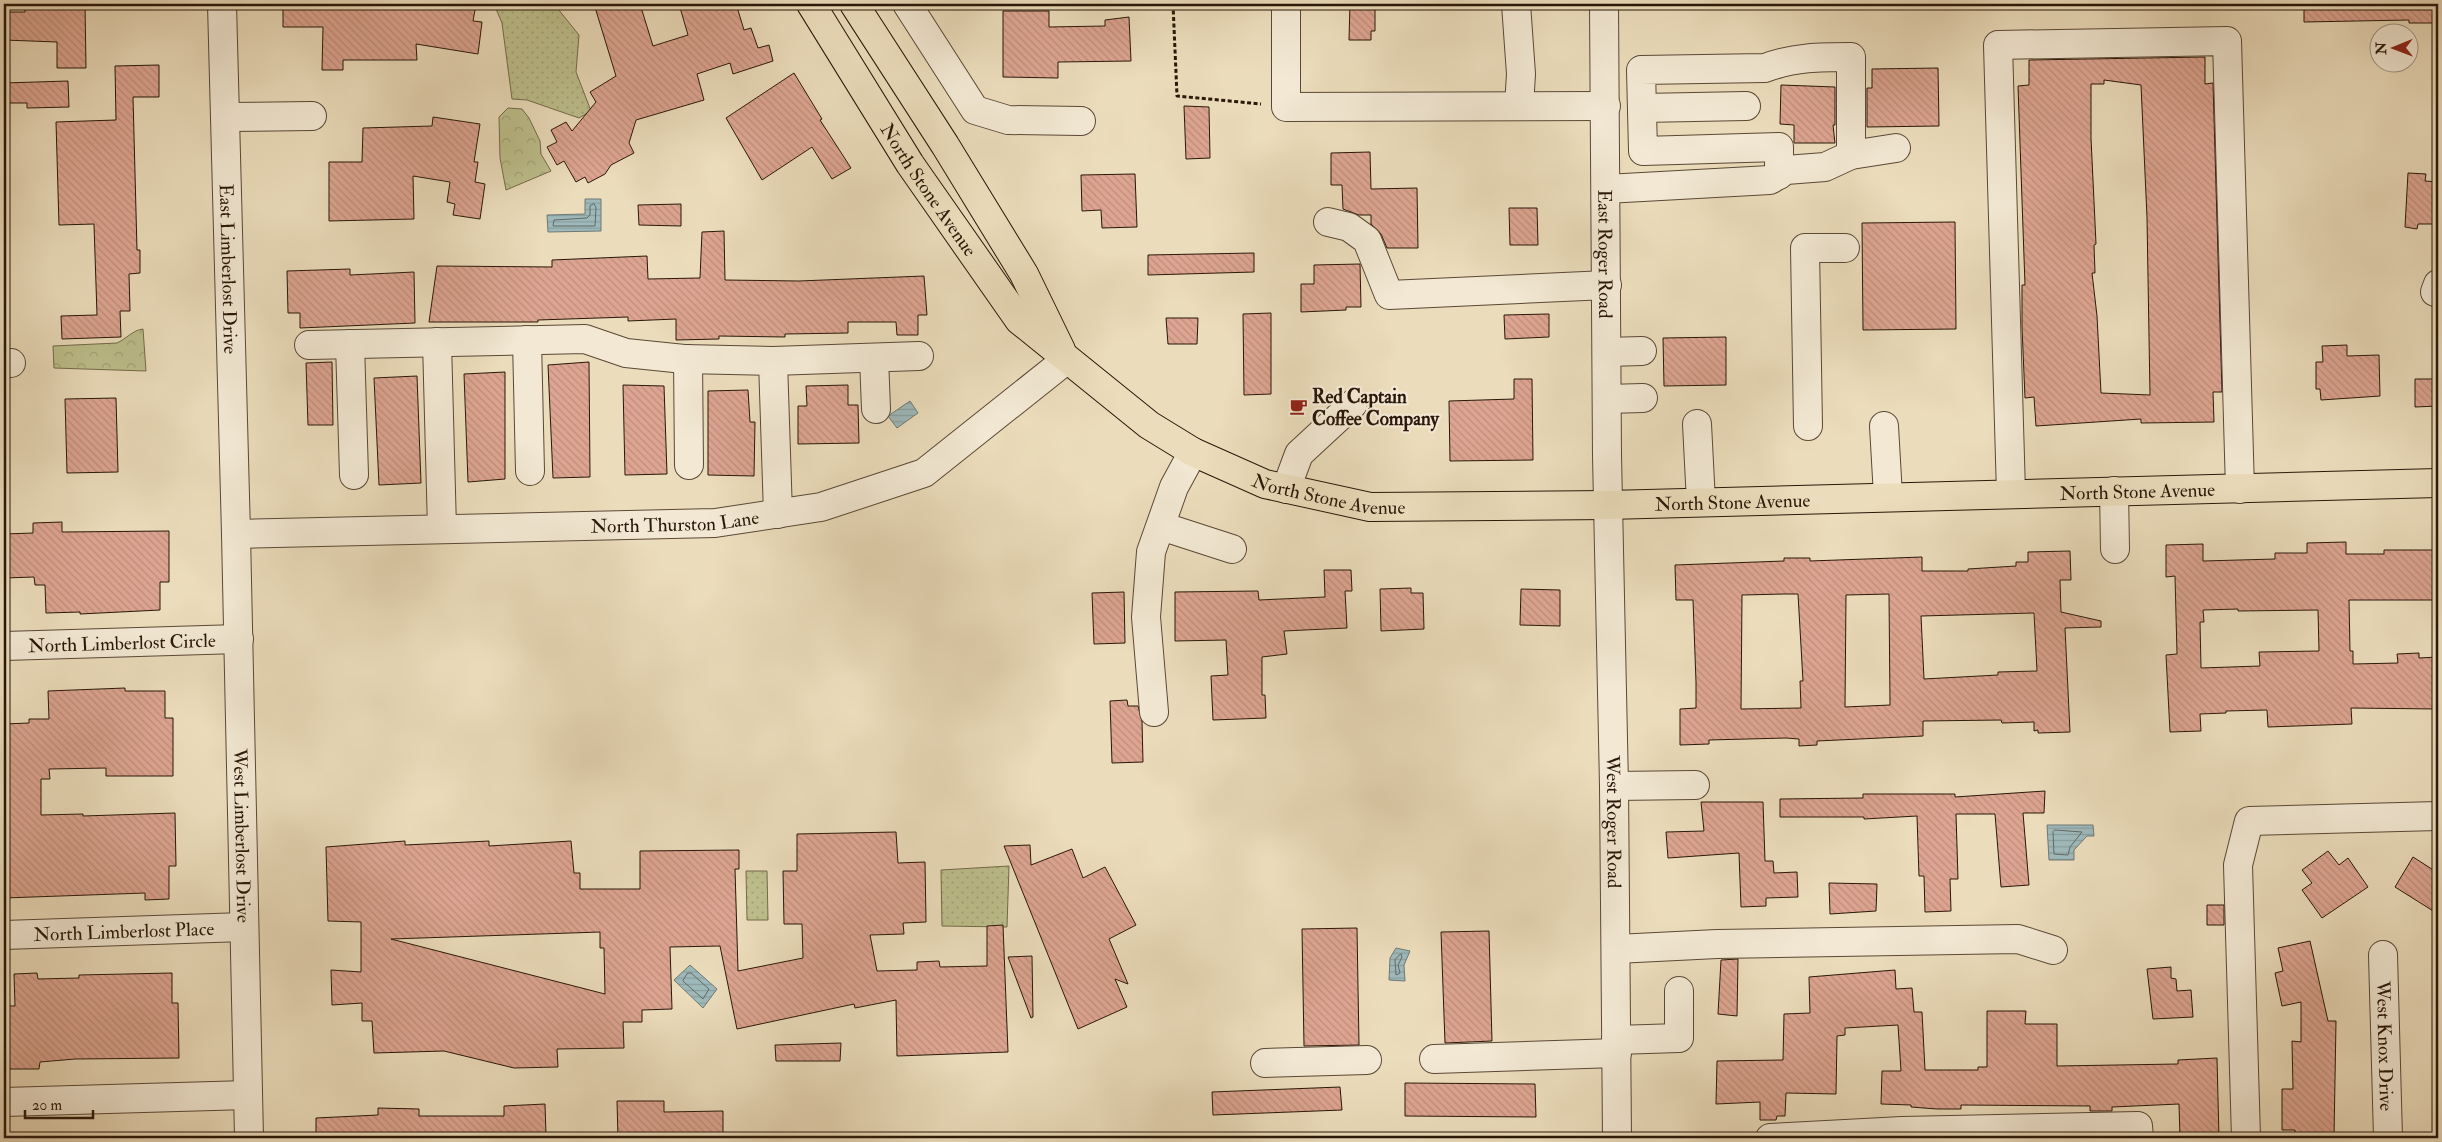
<svg xmlns="http://www.w3.org/2000/svg" width="2442" height="1142" font-family="'IM FELL Double Pica',serif">
	<style>
		.grass { fill: url(#grass-dots); stroke: #736b4a }
		.park { fill: url(#park-crowns); stroke: #736b4a }
		.water { fill: url(#water-rules); stroke: #6f7874 }
		.lines { fill: none; stroke-linecap: round; stroke-linejoin: round }
		.shore { stroke: #646862; stroke-width: 1 }
		.building { fill: url(#building-back-hatch); stroke: #291709; fill-rule: evenodd }
		.minor-casing { stroke: #5a4836; stroke-width: 30 }
		.major-casing { stroke: #291709; stroke-width: 30 }
		.path { stroke: #291709; stroke-width: 3; stroke-dasharray: 4 2.5; stroke-linecap: butt }
		.minor { stroke: #f2e8d3; stroke-width: 28 }
		.major { stroke: #ebdcbb; stroke-width: 28 }
		.labels { text-anchor: middle; stroke-width: 4.5; stroke-linejoin: round; paint-order: stroke }
		.street-label { font-size: 19px; fill: #291709; stroke: #f2e8d3 }
		.poi-label { font-size: 19px; font-weight: bold; fill: #291709; stroke: #f2e8d3; text-anchor: start }
	</style>
	<defs>
		<pattern id="grass-dots" width="8" height="8" patternUnits="userSpaceOnUse" patternTransform="scale(1.25)"><rect width="8" height="8" fill="#bdbf8c"/><path d="M2 2h.1M6 6h.1" fill="none" stroke="#a2a377" stroke-width="1.8" stroke-linecap="round"/></pattern>
		<pattern id="park-crowns" width="20" height="18" patternUnits="userSpaceOnUse" patternTransform="scale(1.25)"><rect width="20" height="18" fill="#bdbf8c"/><path d="M2 6a3 3 0 1 1 6 0M12 15a3 3 0 1 1 6 0" fill="none" stroke="#a2a377"/></pattern>
		<pattern id="water-rules" width="6" height="5" patternUnits="userSpaceOnUse" patternTransform="scale(1.25)"><rect width="6" height="5" fill="#9eb9bb"/><path d="M0 2.5h6" fill="none" stroke="#889e9f"/></pattern>
		<pattern id="building-back-hatch" width="6" height="6" patternUnits="userSpaceOnUse" patternTransform="scale(1.25)"><rect width="6" height="6" fill="#dda591"/><path d="M-1 5l2 2M0 0l6 6M5-1l2 2" fill="none" stroke="#be8d7c"/></pattern>
	</defs>
	<rect width="100%" height="100%" fill="#ebdcbb"/>
	<filter id="stains"><feTurbulence type="fractalNoise" baseFrequency=".004" numOctaves="4"/><feColorMatrix values="0 0 0 0 .2 0 0 0 0 .09 0 0 0 0 .02 0 0 0 .5 -.17"/></filter>
	<radialGradient id="worn" r=".72"><stop offset=".6" stop-color="#630" stop-opacity="0"/><stop offset="1" stop-color="#630" stop-opacity=".3"/></radialGradient>
	<path class="grass" d="M494,4H554L579,35L576,72L591,111L579,118L527,100L512,99L502,23Z
		M1009,866L1007,927L942,926L941,870Z
		M746,871H767L768,920H747Z"/>
	<path class="park" d="M508,108L522,109L529,118L540,141L541,154L551,171L506,190L500,158L499,117Z
		M143,329L146,371L54,368L53,346L117,343C126,339 133,330 143,329Z"/>
	<path class="water" d="M585,199H601V231L548,232L547,215L585,214Z
		M910,401L918,413L897,428L888,416Z
		M2047,825H2093L2094,836H2087L2074,850V860H2049Z
		M1396,948L1410,951L1404,965L1405,981L1389,980L1390,958Z
		M690,965L717,989L703,1008L674,980Z"/>
	<g class="lines">
		<path class="shore" d="M594,204L596,207L595,226H553L554,220L587,218L590,215V206Z
			M2055,830L2082,832L2070,847L2068,855L2054,854L2053,832Z
			M1401,954L1402,957L1398,965L1400,973L1396,975L1395,960Z
			M688,973H691L709,989L703,999L683,981Z"/>
	</g>
	<path class="building" d="M25,4H85L86,68H57V42L4,40V12H25Z
		M283,4H476L473,21L482,22L478,54L416,44L417,60H343V70H322L323,27H283Z
		M594,4H640L653,46L688,35L679,4H728L730,9L737,7L744,30L751,28L758,48L769,45L773,61L733,74L730,63L697,74L704,100L636,120L629,143L634,153L611,165L605,174L588,183L585,177L576,182L564,161L557,165L547,147L557,142L551,130L566,122L572,131L596,102L590,92L616,76Z
		M1350,4H1375V31H1371V40H1349Z
		M2304,4H2435V23H2409V20L2304,22Z
		M1003,11H1049V27L1105,26V20L1129,17L1131,61L1058,62V78L1003,77Z
		M2205,57V84L2213,83L2222,392H2213L2214,422L2141,423V419L2036,426L2034,397L2025,398L2022,327V285H2025L2018,86L2029,85V60ZM2104,80L2141,85L2147,217L2150,395L2101,393L2097,316L2092,273H2095L2094,245L2096,244L2091,138V84H2104Z
		M159,65V97H133L137,250H140V273L129,274L130,311H120L121,337L62,339L61,316L97,315L94,224L59,225L56,122L116,120L115,66Z
		M1938,68L1939,126L1867,127V88H1872V69Z
		M794,73L822,119L820,120L851,168L832,179L812,147L762,180L726,118Z
		M68,81L69,107L27,108V103H4V83Z
		M1781,85L1835,87V125H1833L1835,143H1794V125L1780,124Z
		M1184,106L1209,107L1210,158L1186,159Z
		M433,117L480,124L474,162H478L475,182L485,184L480,219L453,215L455,204L447,202L450,182L413,176L414,219L329,221V162H362L363,128L432,126Z
		M1370,152L1371,189L1417,188L1418,248H1387L1381,234L1371,224V215H1359L1343,209L1342,185H1331V153Z
		M2408,173L2426,174L2425,181L2438,182V224H2418L2417,229L2405,227Z
		M1135,174L1137,227L1102,228L1101,210L1082,211L1081,175Z
		M681,204V226L639,225L638,205Z
		M1509,208H1537L1538,245H1510Z
		M1955,222L1956,329L1863,330L1862,223Z
		M724,231L725,280L799,281L924,276L927,315H918V335H897L896,322H848V333L785,334V337L719,336V339L676,340V319L628,321V317L538,320V322H429L437,266L552,267V260L647,256L648,279L700,278L702,232Z
		M1254,253V272L1148,275V255Z
		M1360,264L1361,307H1346V310L1301,312V284H1314V265Z
		M350,269V275L414,272L415,323L300,328V313H288L287,271Z
		M1271,313V394L1244,395L1243,314Z
		M1549,314V337L1505,339L1504,315Z
		M1166,318H1198L1197,344H1168Z
		M1726,337V385L1664,386L1663,338Z
		M2347,345V356L2379,355L2380,396L2321,400L2320,389H2316V362H2323L2322,346Z
		M332,362L333,425H308L306,363Z
		M589,362L590,477L553,478L548,365Z
		M505,372V479L468,482L464,374Z
		M417,376L421,483L379,485L374,378Z
		M1514,379H1532L1533,460L1450,461L1449,401L1514,399Z
		M2415,379H2438V406L2415,407Z
		M623,385L664,386L667,474L625,475Z
		M848,385V405H858L859,443L798,444V406H807L806,386Z
		M748,390L750,422H755L754,476L708,475V391Z
		M116,398L118,472L67,473L65,399Z
		M62,522V532L169,531V582H160V610L80,614V612L46,613L45,585H35L34,577L4,578V534L33,533V523Z
		M2346,542V554H2384V550H2438V600H2349L2350,651H2353V664L2398,663L2397,654L2419,653V658L2438,657V709L2351,708L2352,724L2268,727L2267,710L2226,711V713L2200,714L2201,731L2170,732L2166,655L2177,654L2175,576L2166,577V545L2203,544V561L2275,559V553H2307V543ZM2238,609V611L2318,610L2319,651L2259,652L2260,666L2201,668L2200,622H2204L2203,610Z
		M2070,551L2071,580H2060L2061,612L2101,621V627L2065,628L2070,732L2038,733V730L2034,731V722L2002,723L2001,720L1923,721V736L1817,741V745L1799,746V739L1786,738L1709,740V744L1680,745V709L1696,708V682L1693,600H1676L1675,565L1784,561V558H1810V561L1922,557V571H1968V569L2016,566V562H2028V552ZM1784,594H1798L1803,681H1800L1801,708L1741,709L1742,595ZM1889,594L1890,705L1845,707L1846,595ZM2034,613L2037,671L1998,672V675L1924,679L1921,616Z
		M1324,570H1351L1352,591H1345L1347,628L1284,631L1287,654L1262,657V695H1265L1266,718L1213,720L1211,676L1228,675L1226,640L1175,641V592L1258,591L1259,600L1325,597Z
		M1411,588V593H1423L1424,629L1381,631L1380,589Z
		M1521,589L1560,590V626L1520,625Z
		M1124,592L1125,643L1094,644L1092,593Z
		M125,688V691H165V718H173V776H106V768L49,769L50,779H41V815L83,814V816L175,813L176,866H169V899L145,900V893L4,898V724L29,723V719H49L48,691Z
		M1127,700L1128,706H1138L1142,721L1143,762L1112,763L1110,701Z
		M2045,791L2044,813H2023L2029,885L2001,887L1995,814H1956L1958,879H1950L1951,911L1925,912L1924,876H1919L1917,816L1864,819V817H1780V799L1863,798V794H1955V797Z
		M1701,802H1763L1765,861H1773L1774,873L1797,872L1798,897L1766,898V906L1741,907L1739,853L1668,858L1666,832L1704,831Z
		M896,832L898,863L925,862L926,922L903,923L904,934L870,935L877,971L917,970V962L939,961L940,967L987,966V926L1003,925L1008,1052L897,1056L896,1000L855,1008L854,1004L737,1029L720,946L670,947L672,1009L642,1010V1022H623L624,1048L557,1049L558,1067L514,1068L444,1051L374,1053L372,1021H362V1003L332,1005L331,970L361,972V922L328,921L326,847L405,841V845L489,841V846L571,841L574,873H580V889H640V851L739,850V869H735L738,971L803,958L802,924H784L783,871H797V834ZM600,932V948H604L605,994L391,939Z
		M1030,845L1031,865L1072,849L1083,878L1105,867L1136,925L1109,939L1128,984L1115,979L1127,1007L1078,1029L1004,846Z
		M2328,851L2339,865L2348,858L2368,887L2322,918L2302,890L2312,883L2302,870Z
		M2413,857L2438,873V914L2395,887Z
		M1829,883L1877,884L1876,911L1830,914Z
		M2207,905H2224V925H2207Z
		M1357,928L1359,1045L1304,1046L1302,929Z
		M1489,931L1492,1041L1445,1043L1441,932Z
		M2310,941L2328,1021H2336L2334,1138H2295V1130H2282V1089H2293L2292,1041L2301,1042V1002L2282,1006L2275,973L2283,971L2278,948Z
		M1032,956L1033,1017L1031,1018L1008,957Z
		M1738,959L1737,1016L1718,1014L1721,960Z
		M2171,967V978L2176,979L2177,991L2191,990L2193,1017L2153,1019L2147,969Z
		M1895,970L1896,989L1912,988L1914,1012H1922L1925,1070H1978V1067H1987V1011H2026L2025,1024H2057V1066L2178,1064V1060L2217,1058L2219,1138H2180L2179,1104L2112,1107V1111H2090V1106L1961,1105V1109H1937L1911,1107V1105L1881,1104L1882,1071H1901L1898,1025L1845,1028V1035L1837,1036L1836,1094L1786,1093L1785,1116H1777L1776,1120H1760V1102L1716,1104L1717,1061L1783,1060L1784,1014L1810,1013L1809,977Z
		M37,973L38,979L79,978V975L172,973V1003H178L179,1058L75,1059L40,1062L39,1069H8L7,1006H15L14,974Z
		M841,1043L840,1061H776L775,1045Z
		M1405,1083L1535,1084L1536,1117L1405,1116Z
		M1340,1087L1342,1110L1213,1115L1212,1092Z
		M617,1101H664V1112L723,1111V1138H618Z
		M545,1104L546,1135H482V1138H316V1118L378,1115V1108L419,1109V1116H504V1106Z"/>
	<g class="lines">
		<defs>
			<g id="minor">
				<path id="s1" d="M222,4L236,534L249,1138"/>
				<path d="M907,4L975,110L1008,120L1081,121"/>
				<path d="M1286,4V107L1606,106"/>
				<path d="M1516,4L1521,74L1519,106"/>
				<path id="s2" d="M1604,4L1607,455L1614,786L1617,1138"/>
				<path d="M1642,108L1746,106"/>
				<path d="M225,117L312,116"/>
				<path d="M1779,175V147L1643,151L1641,70L1765,68C1794,57 1821,57 1851,57V155"/>
				<path d="M1606,189L1770,180L1786,170L1825,167L1851,155L1896,148"/>
				<path d="M1328,222L1349,227L1367,240L1389,295L1607,285"/>
				<path d="M2435,292L2438,284"/>
				<path d="M527,340L530,471"/>
				<path d="M437,342L442,529"/>
				<path d="M350,344L354,475"/>
				<path d="M309,345L585,339L626,353L684,359L773,361L778,514"/>
				<path d="M1607,352L1642,351"/>
				<path d="M874,358L876,409"/>
				<path d="M688,359L689,465"/>
				<path d="M773,361L919,356"/>
				<path d="M4,363H11"/>
				<path d="M1607,399L1643,398"/>
				<path d="M1697,424L1701,502"/>
				<path d="M1808,426L1805,248H1845"/>
				<path d="M1884,426L1888,496"/>
				<path d="M1286,489L1299,454L1353,404"/>
				<path d="M2114,491L2115,549"/>
				<path d="M2011,493L1998,45L2227,41L2240,489"/>
				<path d="M1161,526L1232,549"/>
				<path id="s3" d="M236,534L715,523L821,507L924,473L1066,360"/>
				<path id="s4" d="M4,646L239,639"/>
				<path d="M1154,712L1146,617L1151,552L1174,487L1193,452"/>
				<path d="M1614,786L1695,785"/>
				<path id="s5" d="M4,935L244,927"/>
				<path d="M1616,949L1717,944L2018,939L2053,950"/>
				<path id="s6" d="M2383,955L2388,1138"/>
				<path d="M1616,1040L1679,1038V991"/>
				<path d="M1434,1059L1617,1053"/>
				<path d="M1265,1063L1367,1060"/>
				<path d="M4,1102L248,1095"/>
				<path d="M1770,1138L1902,1131L2138,1126L2139,1138"/>
				<path d="M2246,1138L2238,865L2249,821L2438,816"/>
			</g>
			<g id="major">
				<path id="s7" d="M811,4L910,164L1019,320L1149,425L1193,452L1265,484L1370,507L1608,505L2438,483"/>
				<path d="M854,4L945,145L1024,274L1061,350"/>
			</g>
		</defs>
		<use href="#minor" class="minor-casing"/>
		<use href="#major" class="major-casing"/>
		<path class="path" d="M1173,4L1177,96L1261,104"/>
		<use href="#minor" class="minor"/>
		<use href="#major" class="major"/>
	</g>
	<defs>
		<symbol id="cafe-bare" viewBox="-9 -9 18 18"><path d="M-5.5-4.5H6V0H3Q3 3.5 0 3.5H-2.5Q-5.5 3.5-5.5 0ZM3-3.2v2h1.7v-2ZM-6 4.5H4V6H-6Z" fill="#8f2418" stroke="#f2e8d3" stroke-width="2.5" paint-order="stroke"/></symbol>
	</defs>
	<g fill-rule="evenodd">
		<use href="#cafe-bare" x="1286" y="394" width="25" height="25"/>
	</g>
	<g class="labels">
		<g class="street-label">
			<text dy="7" stroke="none"><textPath href="#s7" startOffset="220">North Stone Avenue</textPath></text>
			<text dy="7" stroke="none"><textPath href="#s2" startOffset="250">East Roger Road</textPath></text>
			<text dy="7" stroke="none"><textPath href="#s1" startOffset="265">East Limberlost Drive</textPath></text>
			<text dy="7" stroke="none"><textPath href="#s7" startOffset="741">North Stone Avenue</textPath></text>
			<text dy="7" stroke="none"><textPath href="#s7" startOffset="1551">North Stone Avenue</textPath></text>
			<text dy="7" stroke="none"><textPath href="#s7" startOffset="1146">North Stone Avenue</textPath></text>
			<text dy="7" stroke="none"><textPath href="#s3" startOffset="439">North Thurston Lane</textPath></text>
			<text dy="7" stroke="none"><textPath href="#s4" startOffset="118">North Limberlost Circle</textPath></text>
			<text dy="7" stroke="none"><textPath href="#s2" startOffset="818">West Roger Road</textPath></text>
			<text dy="7" stroke="none"><textPath href="#s1" startOffset="832">West Limberlost Drive</textPath></text>
			<text dy="7" stroke="none"><textPath href="#s5" startOffset="120">North Limberlost Place</textPath></text>
			<text dy="7" stroke="none"><textPath href="#s6" startOffset="91">West Knox Drive</textPath></text>
		</g>
		<g class="poi-label">
			<text x="1312" y="403">Red Captain<tspan x="1312" dy="22">Coffee Company</tspan></text>
		</g>
	</g>
	<rect width="2442" height="1142" fill="none" stroke="#ebdcbb" stroke-width="20"/>
	<rect x="5" y="5" width="2432" height="1132" fill="none" stroke="#291709" stroke-width="2.5"/>
	<rect x="10" y="10" width="2422" height="1122" fill="none" stroke="#291709"/>
	<g transform="translate(2394 48) rotate(269)"><circle r="24" fill="#f2e8d3" stroke="#a29482"/>
	<path d="M0-4L9 19L0 12L-9 19Z" fill="#8f2418"/>
	<text y="-8" font-size="14" font-weight="bold" text-anchor="middle" fill="#291709">N</text>
	</g>
	<path d="M25 1110v8h68v-8" fill="none" stroke="#291709" stroke-width="2.5"/>
	<text x="32" y="1110" font-size="15" fill="#291709" stroke="#f2e8d3" stroke-width="4" paint-order="stroke">20 m</text>
	<rect width="100%" height="100%" filter="url(#stains)"/>
	<rect width="100%" height="100%" fill="url(#worn)"/>
</svg>
